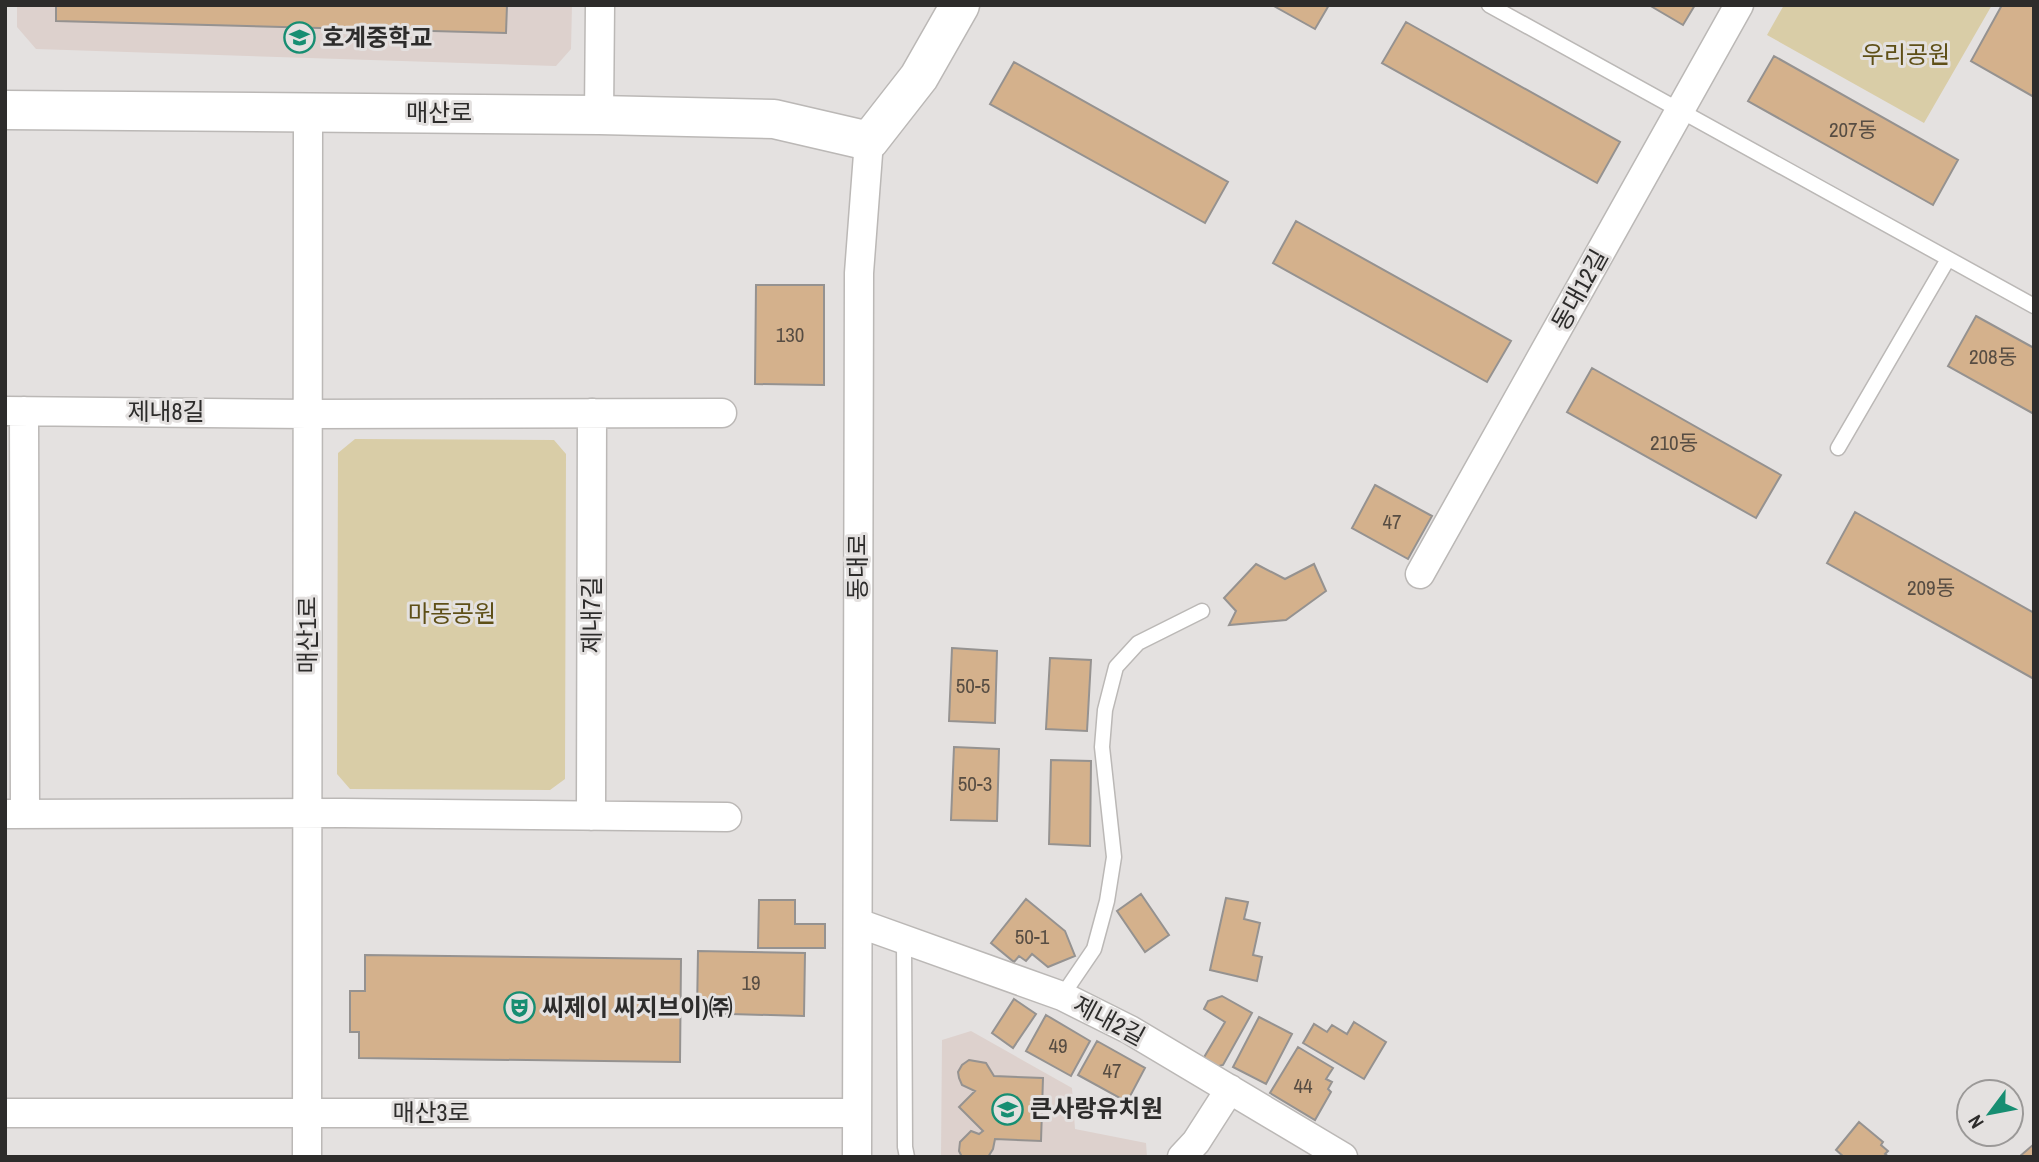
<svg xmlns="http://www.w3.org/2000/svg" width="2039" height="1162" font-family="'Archivo Narrow','Noto Sans KR',sans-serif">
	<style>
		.built { fill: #ddd1cd }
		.green { fill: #d9cda7 }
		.building { fill: #d4b18c; stroke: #959290; stroke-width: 2 }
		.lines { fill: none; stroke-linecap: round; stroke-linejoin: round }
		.lane-casing { stroke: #bbb8b6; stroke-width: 17 }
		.street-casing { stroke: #bbb8b6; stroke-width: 31 }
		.secondary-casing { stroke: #bbb8b6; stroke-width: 41 }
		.lane { stroke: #fff; stroke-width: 14 }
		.street { stroke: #fff; stroke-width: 28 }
		.secondary { stroke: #fff; stroke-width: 38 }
		.labels { text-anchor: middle; stroke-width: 6; stroke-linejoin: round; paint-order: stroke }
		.number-label { font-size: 21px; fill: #574d43 }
		.poi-label { font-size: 24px; font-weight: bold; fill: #2d2c2b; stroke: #e4e1e0; text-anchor: start }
		.park-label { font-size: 24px; fill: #5e4f17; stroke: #e4e1e0 }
		.street-label { font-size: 24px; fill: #2d2c2b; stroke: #e4e1e0 }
	</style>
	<rect width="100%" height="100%" fill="#e4e1e0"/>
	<path class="built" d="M17,5H572L571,49L556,66L36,49L17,27Z
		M971,1031L1072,1088L1075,1129L1146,1143L1147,1157H941L942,1040Z"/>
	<path class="green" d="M1784,5H1992L1924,123L1767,35Z
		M355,439L554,440L566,454L565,779L550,790L350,789L337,774L338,453Z"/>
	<path class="building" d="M56,5H507L506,33L56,21Z
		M1272,5H1329L1315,29Z
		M1649,5H1695L1683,25Z
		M2002,5H2034V97L1971,61Z
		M1406,22L1620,142L1597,183L1382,63Z
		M1774,56L1958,160L1933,205L1748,101Z
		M1014,62L1228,182L1205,223L990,104Z
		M1296,221L1511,341L1487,382L1273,263Z
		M756,285H824V385L755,384Z
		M1976,316L2034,348V414L1948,366Z
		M1592,368L1781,475L1756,518L1567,412Z
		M1375,485L1432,516L1408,559L1352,528Z
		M1855,512L2034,613V679L1827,563Z
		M1256,564L1285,579L1314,564L1326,591L1286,620L1229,625L1236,611L1224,598Z
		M952,648L997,651L995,723L949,721Z
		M1050,658L1091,660L1087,731L1046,729Z
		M954,747L999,749L997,821L951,820Z
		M1051,760L1091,761L1090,846L1049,844Z
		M1141,894L1169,935L1145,952L1117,911Z
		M1226,898L1248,902L1244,919L1260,923L1253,955L1262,957L1257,981L1210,970Z
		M1026,899L1065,931L1075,956L1048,967L1032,954L1026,961L1019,956L1014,962L991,943Z
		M759,900H795V924H825V948H758Z
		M698,951L805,953L804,1016L697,1013Z
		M365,955L681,959L680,1062L359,1058V1032H350V991H365Z
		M1222,996L1252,1013L1223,1065L1215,1067L1203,1059L1225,1022L1204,1009L1208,1001Z
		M1014,999L1036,1014L1013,1048L992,1033Z
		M1046,1015L1090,1041L1071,1076L1026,1051Z
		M1259,1017L1292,1034L1266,1084L1233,1067Z
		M1354,1022L1386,1042L1364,1079L1303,1043L1314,1024L1327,1032L1332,1025L1347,1034Z
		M1097,1041L1145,1068L1127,1102L1078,1075Z
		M1298,1047L1333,1068L1326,1079L1332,1082L1328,1089L1331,1092L1315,1120L1270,1093Z
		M969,1060L986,1063L994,1076L1043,1078L1041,1141L995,1139L993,1149L988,1157H962L959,1151L960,1142L971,1131L979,1134L983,1131L959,1107L975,1091L962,1085L959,1078L958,1072L962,1065Z
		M1859,1122L1883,1142L1881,1145L1888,1151L1885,1154L1889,1157H1844L1836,1150Z
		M2034,1144V1157H2019Z"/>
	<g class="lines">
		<defs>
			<path id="lane" d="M1489,5L2034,306
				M1838,448L1948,259
				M904,940L905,1147L907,1157
				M1062,996L1094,949L1107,901L1114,857L1102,747L1105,710L1116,667L1138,643L1202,611"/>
			<path id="street" d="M599,115L600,5
				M5,411L308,414L722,413
				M24,411L25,814
				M1420,574L1739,5
				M5,814L343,813L727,817
				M591,816L592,413
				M858,923L1062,996L1130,1030L1343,1157
				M5,1113H857
				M307,1157L308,112
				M857,1157L859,273L869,141
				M1182,1157L1196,1142L1230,1089"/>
			<path id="secondary" d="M5,110L599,115L774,119L869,141L919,77L960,5"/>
		</defs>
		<use href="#lane" class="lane-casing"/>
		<use href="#street" class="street-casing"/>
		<use href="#secondary" class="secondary-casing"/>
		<use href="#lane" class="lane"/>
		<use href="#street" class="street"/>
		<use href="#secondary" class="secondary"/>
	</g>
	<defs>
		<symbol id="school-ring" viewBox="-11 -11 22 22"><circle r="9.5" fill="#e4e1e0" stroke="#178e72" stroke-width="1.5"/><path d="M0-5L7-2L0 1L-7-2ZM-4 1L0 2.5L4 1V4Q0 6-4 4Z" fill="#178e72"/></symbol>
		<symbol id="theatre-ring" viewBox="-11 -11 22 22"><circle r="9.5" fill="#e4e1e0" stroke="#178e72" stroke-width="1.5"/><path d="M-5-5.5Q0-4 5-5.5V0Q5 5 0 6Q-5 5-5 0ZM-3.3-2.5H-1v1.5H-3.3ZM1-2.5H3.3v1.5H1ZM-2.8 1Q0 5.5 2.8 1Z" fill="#178e72"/></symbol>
	</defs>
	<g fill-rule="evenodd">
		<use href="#school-ring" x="282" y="20" width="35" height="35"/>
		<use href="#theatre-ring" x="502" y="990" width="35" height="35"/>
		<use href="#school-ring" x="990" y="1092" width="35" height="35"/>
	</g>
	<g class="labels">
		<g class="number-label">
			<text x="1853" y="137">207동</text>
			<text x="790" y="342">130</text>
			<text x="1993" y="364">208동</text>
			<text x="1674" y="450">210동</text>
			<text x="1392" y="529">47</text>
			<text x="1931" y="595">209동</text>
			<text x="973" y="693">50-5</text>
			<text x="975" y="791">50-3</text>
			<text x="1032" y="944">50-1</text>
			<text x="751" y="990">19</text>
			<text x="1058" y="1053">49</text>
			<text x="1112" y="1078">47</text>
			<text x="1303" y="1093">44</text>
		</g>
		<g class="poi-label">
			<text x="322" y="46">호계중학교</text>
			<text x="542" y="1016">씨제이 씨지브이)㈜</text>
			<text x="1030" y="1117">큰사랑유치원</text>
		</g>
		<g class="park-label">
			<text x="1906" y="63">우리공원</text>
			<text x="452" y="622">마동공원</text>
		</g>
		<g class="street-label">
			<text x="439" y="121">매산로</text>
			<text transform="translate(1580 290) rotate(-61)" y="8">동대12길</text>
			<text x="166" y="420">제내8길</text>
			<text transform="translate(858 567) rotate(-90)" y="8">동대로</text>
			<text transform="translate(592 615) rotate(-90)" y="8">제내7길</text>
			<text transform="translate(308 635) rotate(-90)" y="8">매산1로</text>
			<text transform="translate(1109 1021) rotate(28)" y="8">제내2길</text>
			<text x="431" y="1121">매산3로</text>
		</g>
	</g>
	<rect width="2039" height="1162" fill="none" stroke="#2d2c2b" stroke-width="14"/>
	<g transform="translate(1990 1113) rotate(238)"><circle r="33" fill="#e4e1e0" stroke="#9b9998" stroke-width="2"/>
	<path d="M0-5L12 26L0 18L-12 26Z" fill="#178e72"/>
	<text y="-10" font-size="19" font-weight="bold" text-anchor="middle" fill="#2d2c2b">N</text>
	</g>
</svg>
